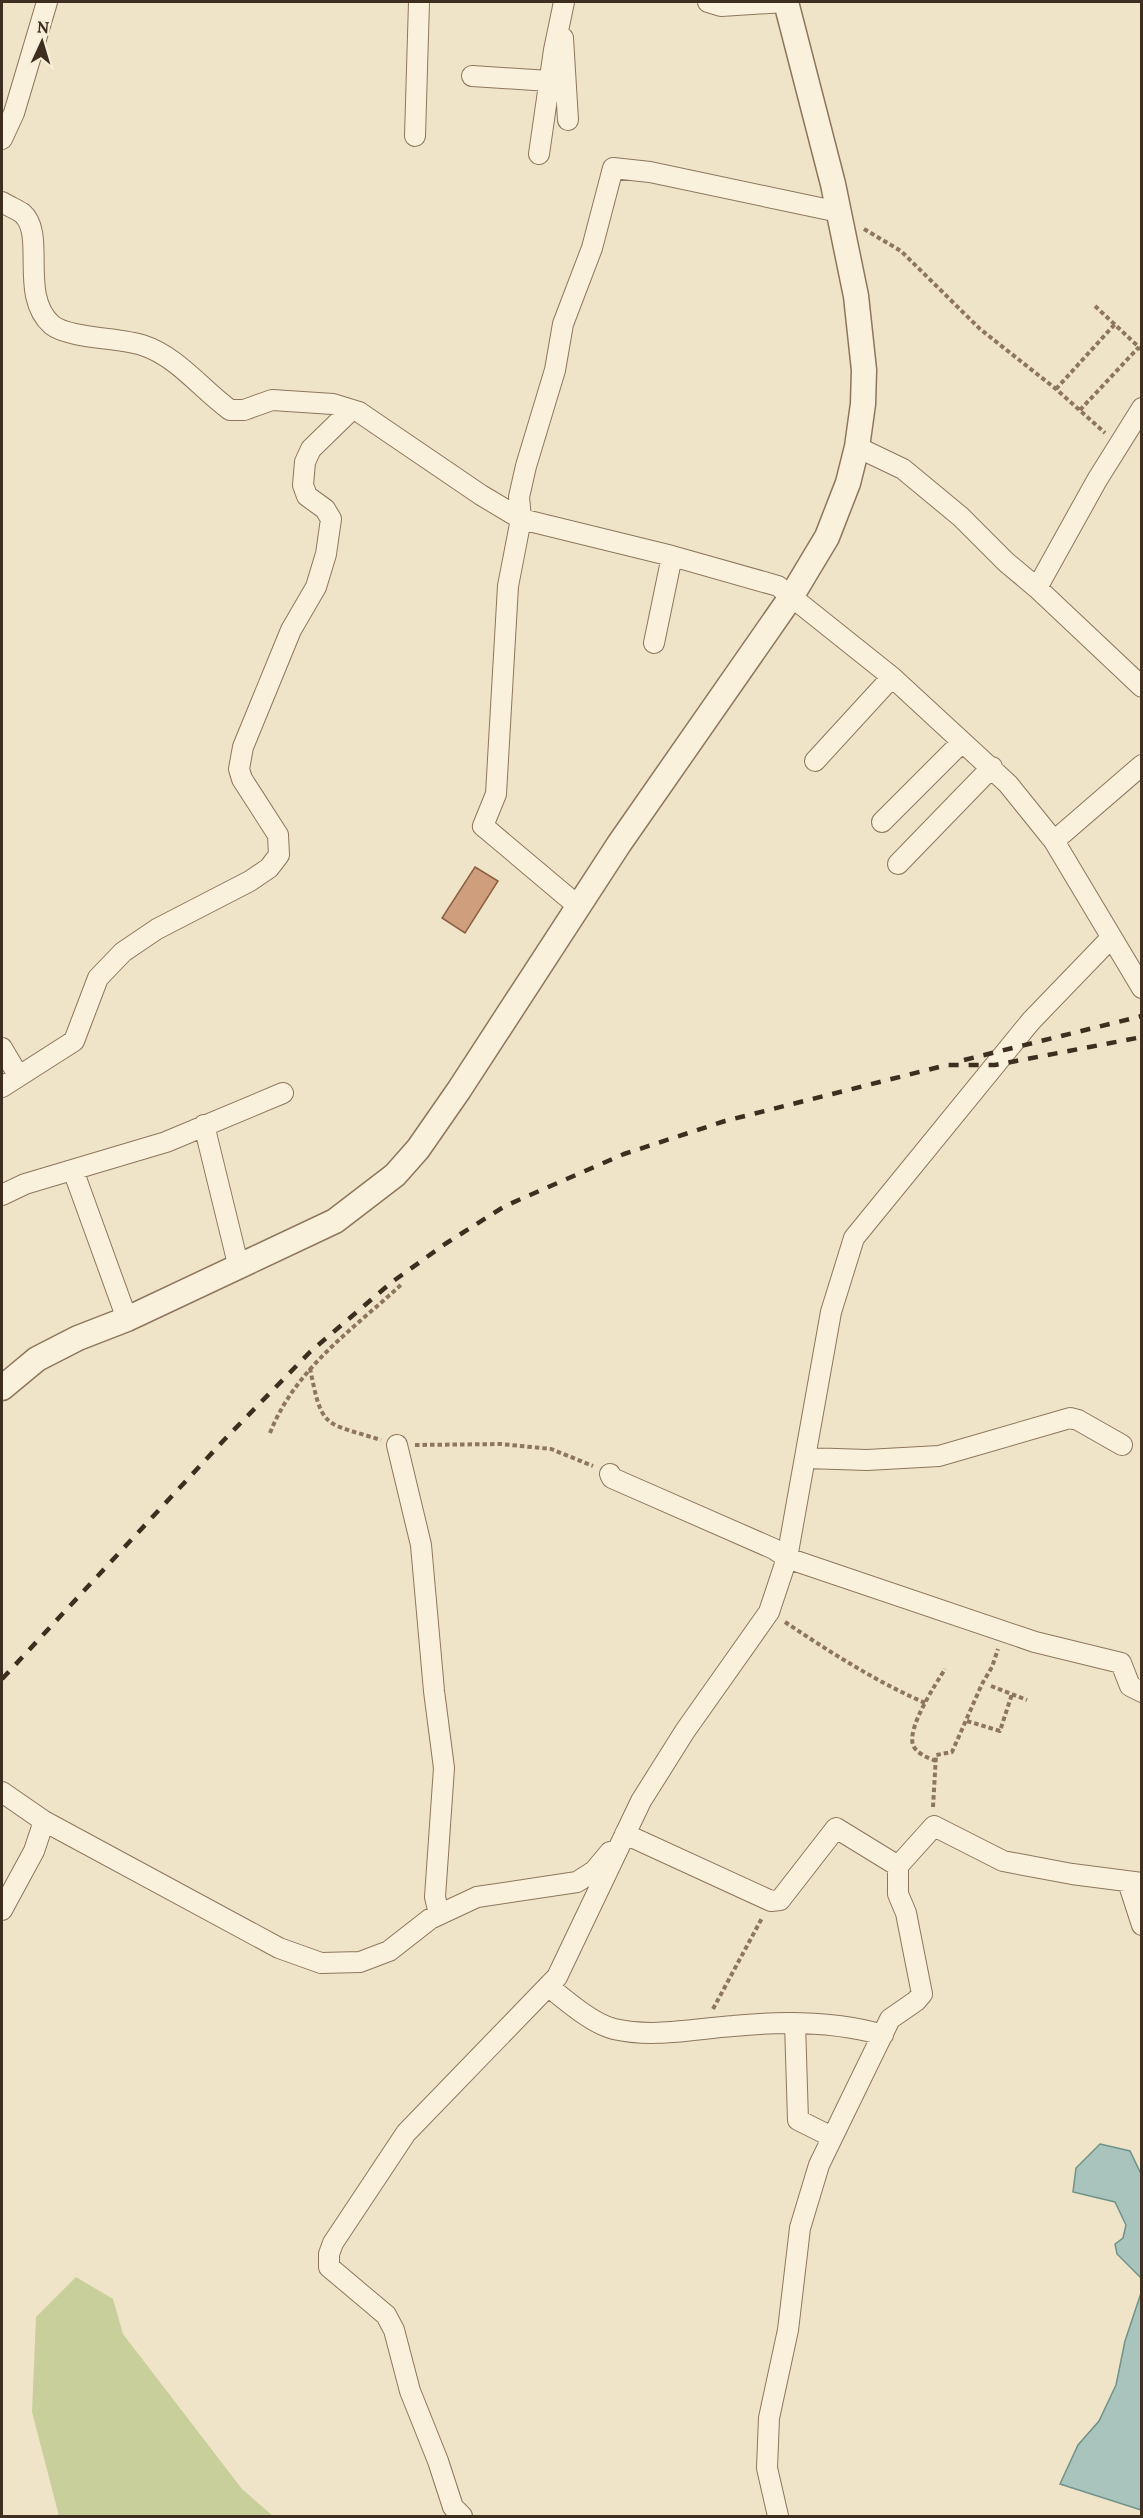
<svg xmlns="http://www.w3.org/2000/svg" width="1143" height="2518" font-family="Lora,serif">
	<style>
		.green { fill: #c9cf9b }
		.water { fill: #a9c4bc; stroke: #6f938a; stroke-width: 1.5 }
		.building { fill: #cf9f7d; stroke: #8d5f41; stroke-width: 1.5 }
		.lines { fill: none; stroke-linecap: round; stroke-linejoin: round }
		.minor-casing { stroke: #8d765c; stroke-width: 22 }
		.tertiary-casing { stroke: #8d765c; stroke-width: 27 }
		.path { stroke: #8d765c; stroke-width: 4; stroke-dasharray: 4.5 3; stroke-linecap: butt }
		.minor { stroke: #faf1dc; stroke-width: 20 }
		.tertiary { stroke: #faf1dc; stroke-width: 24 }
		.rail { stroke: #3d2e20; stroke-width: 4.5; stroke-dasharray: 10 10; stroke-linecap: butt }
	</style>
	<rect width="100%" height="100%" fill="#f0e4c8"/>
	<path class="green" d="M76,2277L113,2299L123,2334L242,2489L273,2516H59L32,2412L36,2317Z"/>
	<path class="water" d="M1100,2144L1130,2151L1141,2174V2278L1117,2254L1115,2244L1123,2238L1126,2225L1115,2202L1073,2192L1076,2168Z
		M1141,2293V2510L1060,2484L1078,2445L1099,2421L1116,2385L1125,2341Z"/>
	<path class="building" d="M475,867L498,881L465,933L442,918Z"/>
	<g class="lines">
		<defs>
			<path id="minor" d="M708,2L721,6L786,2
				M563,38L568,120
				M472,76L549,81
				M415,136L419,2
				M2,139L14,113L47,2
				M539,154L554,50L564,2
				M2,202C8,206 16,209 22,213C47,234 18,295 52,325C68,338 120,338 142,345C177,356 201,389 230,410H244L272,400L333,404L359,412L481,495L521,519L672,556L778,586L892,677L1008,784L1054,841L1142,988
				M857,447L903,469L961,517L1006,562L1037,588L1142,687
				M1037,588L1097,480L1142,408
				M654,643L672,556
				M815,761L892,677
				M882,822L961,743
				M1054,841L1142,765
				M898,864L992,767
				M578,906L483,826L496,794L508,586L521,519L519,497L526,466L555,370L563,324L592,248L613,168L650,172L839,212
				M2,1048L18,1075
				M2,1087L74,1041L98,978L123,952L157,929L250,881L269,868L279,855L278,835L242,779L239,769L243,747L291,630L316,587L326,554L331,519L325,509L307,496L303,485L305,462L311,449L351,410
				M204,1125L238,1264
				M73,1170L127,1319
				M2,1195L25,1184L166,1142L283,1093
				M397,1445L421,1545L434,1691L444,1768L435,1897L439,1914
				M806,1458L867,1460L939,1456L1070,1418L1078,1420L1122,1445
				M610,1474L612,1478L774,1549L787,1558L1035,1642L1121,1663L1130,1686L1142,1692
				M2,1792L44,1821L279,1948L321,1963L360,1962L389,1951L430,1919L477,1897L577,1882L594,1871L610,1852
				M625,1834L771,1901L780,1900L836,1828L898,1866L934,1826L1003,1861L1072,1874L1142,1883
				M1128,1882L1142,1925
				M2,1910L34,1851L44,1821
				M548,1986C565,2000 593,2024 614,2029C653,2038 693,2029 733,2026C783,2021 834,2021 883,2035
				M795,2023L798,2120L832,2137
				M462,2516L453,2507L438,2461L410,2391L394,2330L386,2315L329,2267V2254L333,2243L406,2133L557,1977L641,1801L685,1731L769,1612L787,1558L831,1312L854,1238L1031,1021L1111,938
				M778,2516L767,2468L769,2418L788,2330L800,2228L819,2165L890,2019L916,2001L922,1994L906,1913L898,1894V1866"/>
			<path id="tertiary" d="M2,1388L37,1359L78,1338L127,1319L335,1221L395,1175L418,1149L459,1090L619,844L791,597L827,537L848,483L857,447L863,404L864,370L856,296L833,184L786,2"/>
		</defs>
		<use href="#minor" class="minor-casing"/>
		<use href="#tertiary" class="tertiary-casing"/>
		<path class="path" d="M864,229L901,251L980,329L1056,389L1105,433
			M1095,306L1142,350
			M1056,389L1115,324
			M1080,410L1139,347
			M310,1368C322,1430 324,1422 381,1440
			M270,1433C295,1369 353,1329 402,1284
			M415,1445L501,1444L551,1449L593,1466
			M785,1622C830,1652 875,1681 925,1703
			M991,1686L1027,1700
			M967,1721L1000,1731L1012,1694
			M936,1761C928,1758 916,1753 913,1745C907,1727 936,1684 945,1669
			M933,1807L936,1755L952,1752L982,1684L992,1667L998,1649
			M713,2009L762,1918"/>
		<use href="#minor" class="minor"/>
		<use href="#tertiary" class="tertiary"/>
		<path class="rail" d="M964,1060L1142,1016
			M2,1679L224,1440L310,1352L392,1282L445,1244L505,1206L624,1154L725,1121L947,1065H995L1142,1037"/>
	</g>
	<rect width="1143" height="2518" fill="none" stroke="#3d2e20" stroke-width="6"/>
	<g transform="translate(42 42) rotate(4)" stroke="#f7eed8" stroke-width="4.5" paint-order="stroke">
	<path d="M0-4.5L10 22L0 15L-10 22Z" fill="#3d2e20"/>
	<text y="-9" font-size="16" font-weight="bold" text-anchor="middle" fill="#3d2e20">N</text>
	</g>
</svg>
